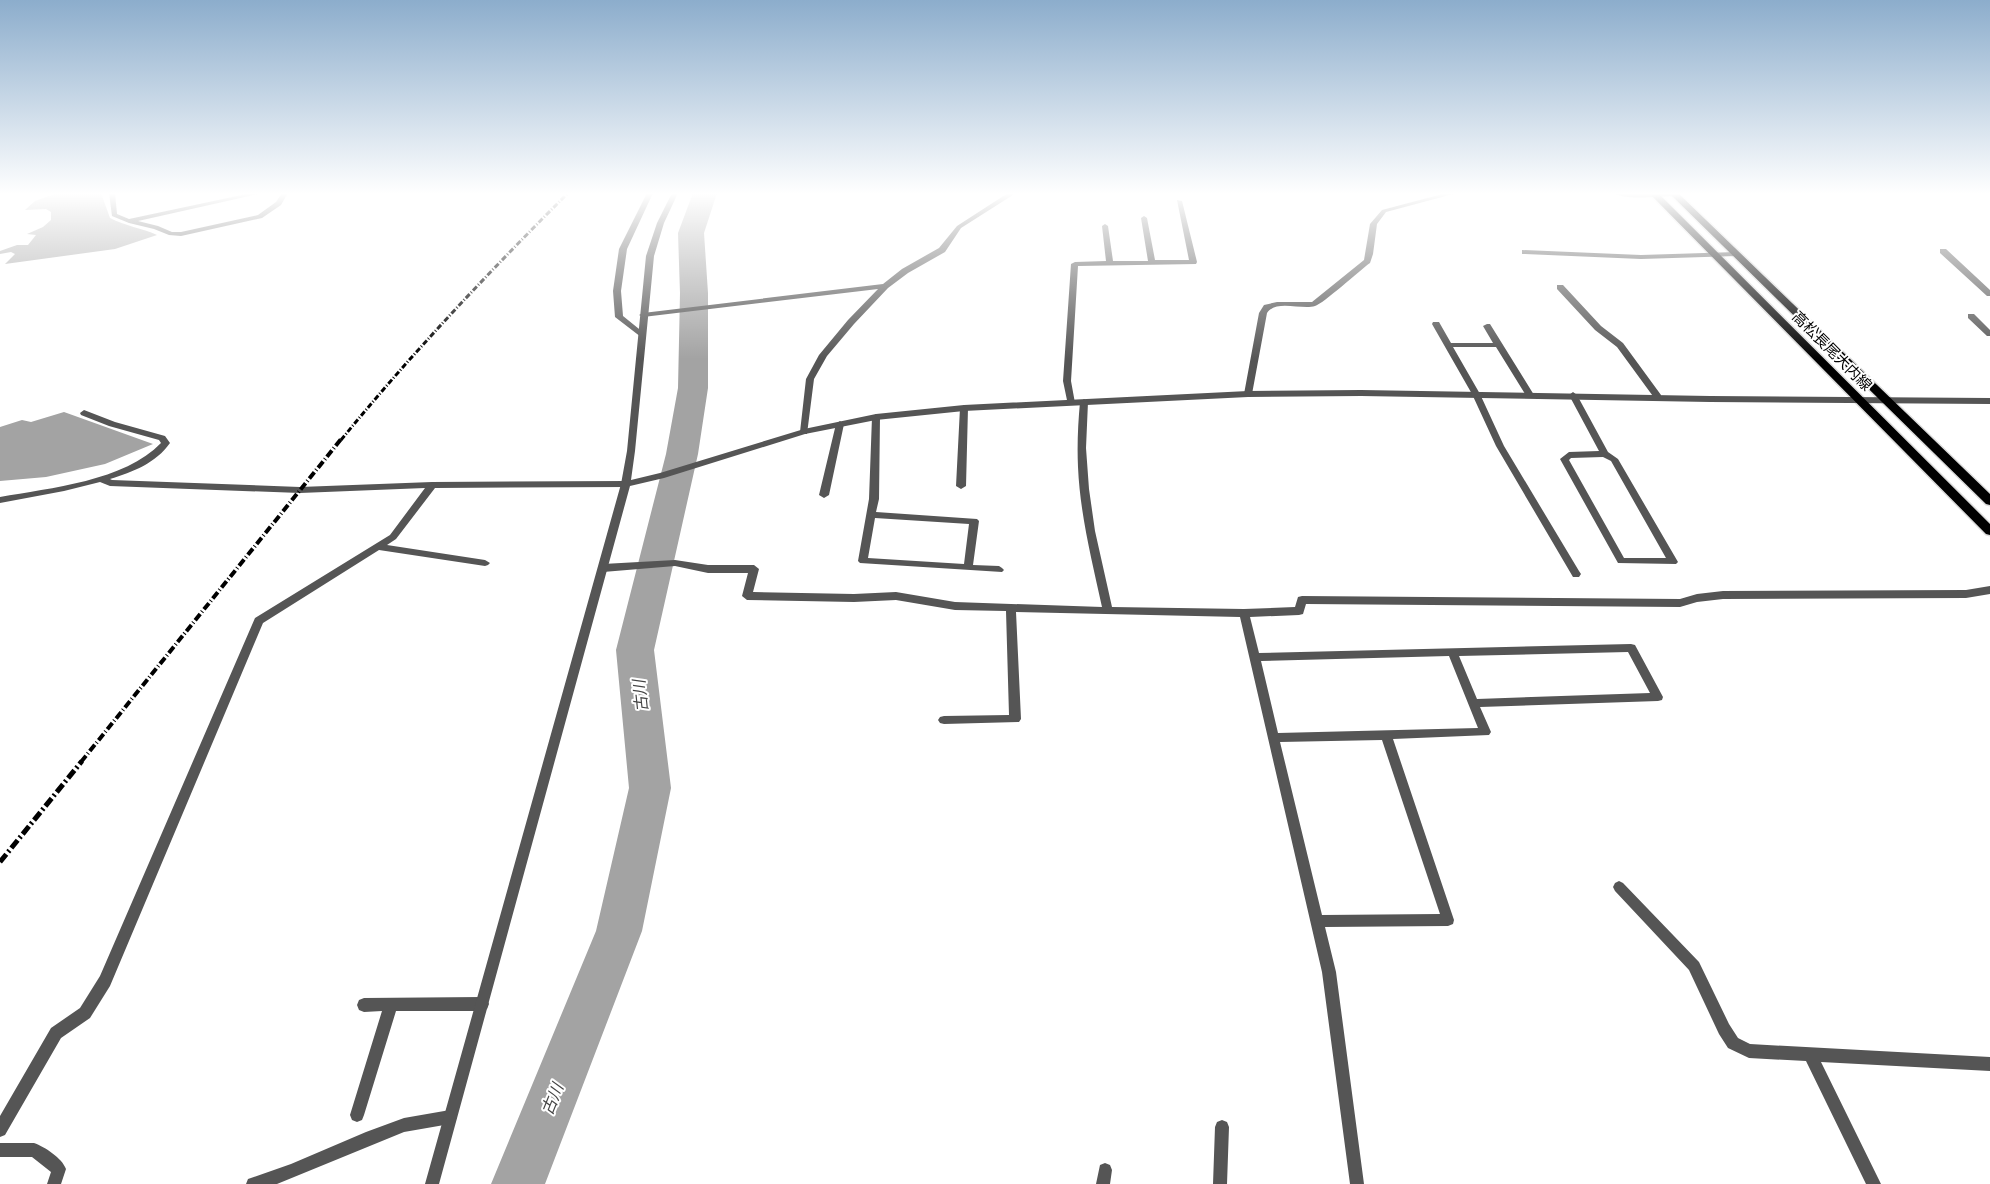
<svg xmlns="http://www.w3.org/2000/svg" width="1990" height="1184" font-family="Quicksand,'Noto Sans JP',sans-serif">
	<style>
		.water { fill: #a3a3a3 }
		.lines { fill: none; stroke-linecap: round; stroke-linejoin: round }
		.river { fill: #a3a3a3; fill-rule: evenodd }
		.primary-casing { stroke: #dbdbdb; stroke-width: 3 }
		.minor { fill: #555; fill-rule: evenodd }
		.tertiary { fill: #555; fill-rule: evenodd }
		.primary { fill: #000; fill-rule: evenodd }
		.rail-far2 { stroke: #000; stroke-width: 3; stroke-dasharray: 5.5 2 1 2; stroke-linecap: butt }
		.rail-far1 { stroke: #000; stroke-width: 4; stroke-dasharray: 8 2.5 1 2.5; stroke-linecap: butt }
		.rail { stroke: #000; stroke-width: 5; stroke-dasharray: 10 3 2 3; stroke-linecap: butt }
		.labels { text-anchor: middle; stroke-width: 4; stroke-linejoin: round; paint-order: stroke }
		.street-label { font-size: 15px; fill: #000; stroke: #fff }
		.water-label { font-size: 16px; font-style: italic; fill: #444; stroke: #fff }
	</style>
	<rect width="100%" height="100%" fill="#fff"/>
	<path class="water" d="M58,193H101L110,218C125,226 142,228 157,235L115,249L5,264L15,254L11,252L0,254V251L17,245H28L36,235L27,234L43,227L51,220V212L46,209L25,210L35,201Z
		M64,412L153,444L105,464L46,477L0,481V427L22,420L31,422Z"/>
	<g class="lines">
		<path class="river" d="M693,193H717L704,233L708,293V388L698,454L654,650L671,788L642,931L545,1184H491L596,931L629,788L616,650L666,454L678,388L680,293L678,233Z"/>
		<defs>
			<path id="primary" d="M1649,193H1658L1990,524V535L1986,534Z
				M1669,193H1678L1990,494V505L1986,504Z"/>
		</defs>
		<use href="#primary" class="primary-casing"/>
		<path class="minor" d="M109,193H115L117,214L129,219L251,193H263L138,221L158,226L172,232H181L258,215L276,202L282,193H288L281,205L262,218L181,236L169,235L154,229L129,223L112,216Z
			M647,193H653L627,249L621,291L623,316L644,333V337H641L615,317L613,291L619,249Z
			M1008,193H1016L961,228L945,252L908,273L888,288L854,324L827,356L814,379L807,434H801L800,432L806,379L819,355L848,320L878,289L643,317L639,315L643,313L883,284L902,269L939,248L957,226Z
			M1446,193H1457L1386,212L1377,224L1373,254L1370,263C1360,270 1323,304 1315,306C1301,310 1276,299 1267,313L1252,394L1251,396H1245L1244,394L1259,313L1264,305L1277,302H1312L1364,260L1370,224L1382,210Z
			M1614,193H1677V194L1674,196C1659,196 1626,201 1614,193Z
			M1177,200L1182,201L1197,262L1196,264L1078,266L1071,381L1075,403L1074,405H1068L1063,381L1071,264L1075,262L1106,261L1102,226L1105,224L1108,226L1113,261H1148L1141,218L1144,216L1147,218L1155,260H1189Z
			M1940,249H1946L1990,290V296H1987L1940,253Z
			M1522,250L1641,255L1736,252L1740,254L1736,256L1641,259L1525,254H1522Z
			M1557,285H1563L1601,326L1623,343L1661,395V399H1655L1617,347L1595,330L1557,289Z
			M1968,314H1974L1990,330V336H1987L1968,318Z
			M1433,322H1439L1451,343H1493L1483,326L1487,324H1490L1534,395L1533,397H1527L1496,347H1453L1480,394L1504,446L1579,571L1581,574L1579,577H1573L1496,446L1472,394L1432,324Z
			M1573,392L1577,395L1608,452L1618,459L1678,562L1676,564L1618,563L1560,459L1569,452L1599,451L1569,395ZM1603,457L1611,461L1666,558H1624L1569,460L1571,458Z
			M1084,399L1088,402L1086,448L1089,489L1095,531L1112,607L1244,609L1295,607L1298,597L1302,596L1680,599L1697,594L1723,591L1966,590L1990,586V594L1966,598L1723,599L1697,602L1680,607L1306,604L1303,614L1299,615L1250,617L1259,653L1631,644L1635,645L1663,697L1662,700L1658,701L1480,707L1491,732L1489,735L1393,739L1454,920L1453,924L1448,926L1325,927L1336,972L1364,1184H1350L1322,972L1240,617L1016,612L1021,719L1019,722L944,724L940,723L938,720L940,717L944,716L1009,715L1006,611L955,610L896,600L854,602L747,600L742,596L748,573H708L675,566L603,572L598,568L603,564L675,560L708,565H754L759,569L753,592L854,594L896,592L955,602L1102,607C1092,561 1080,514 1078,467C1077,445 1078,424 1080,402ZM1628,652L1650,693L1477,699L1459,656ZM1449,656L1478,728L1278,733L1261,661ZM1382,740L1440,914L1322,915L1280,742Z
			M964,405L968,408L966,486L961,489L956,486L960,408Z
			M84,410L115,422L165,436L170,443C156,463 133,472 110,479L112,480L300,487L432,482L626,481L631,484L626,487L435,488L396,539L387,545L485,560L490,563L488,565L485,566L379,550L263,623L110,986L90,1018L61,1038L5,1135L0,1137V1116L51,1028L80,1008L100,976L255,618L390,535L425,488L300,493L110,486L100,482L64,491L0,503V497C50,488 125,481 161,443L159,440L109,426L81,415L80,413Z
			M876,414L880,417L879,499L876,512L977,519L979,521L973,565L999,566L1002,568L1004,570L1002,572L860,563L858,561L869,499L872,417ZM875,518L969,524L964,564L868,558Z
			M840,421L844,424L829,495L824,498L819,495L836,424Z
			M1619,881L1623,883L1699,962L1729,1024L1738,1038L1750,1044L1990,1057V1071L1821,1062L1881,1184H1866L1806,1061L1749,1058L1728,1048L1719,1034L1689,970L1615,891L1613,887L1615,883Z
			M482,997L487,999L489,1004L487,1009L482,1011H396L364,1115L362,1120L357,1122L352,1120L350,1115L382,1011L364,1012L359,1010L357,1005L359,1000L364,998Z
			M450,1110L455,1112L457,1117L455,1122L450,1124L404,1132L277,1184H246L248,1179L291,1164L366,1132L404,1118Z
			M1222,1120L1227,1122L1229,1127L1227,1184H1213L1215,1127L1217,1122Z
			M0,1143H34C45,1147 62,1158 66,1169L61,1184H47L51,1172L32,1157H0Z
			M1105,1163L1110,1165L1112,1170L1110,1184H1096L1100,1165Z"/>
		<path class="tertiary" d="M672,193H678L664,223L654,256L635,451L631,480L660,473L804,429L876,414L964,405L1248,391L1361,390L1710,396L1990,398V404L1710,402L1361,396L1248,397L964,411L876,420L805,434L664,478L630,486L439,1184H425L621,484L627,451L646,256L657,223Z"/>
		<use href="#primary" class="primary"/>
		<path class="rail-far2" d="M341,440C412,353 489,272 568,193"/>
		<path class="rail-far1" d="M81,762L342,438"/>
		<path class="rail" d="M0,862L82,761"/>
	</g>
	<linearGradient id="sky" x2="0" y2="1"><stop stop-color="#8cadcc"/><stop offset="0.54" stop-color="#fff"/><stop offset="1" stop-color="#fff" stop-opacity="0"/></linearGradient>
	<rect width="1990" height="359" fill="url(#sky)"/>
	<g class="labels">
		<g class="street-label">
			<text transform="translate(1832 351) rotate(45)" y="5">高松長尾大内線</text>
		</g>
		<g class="water-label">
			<text transform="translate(640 696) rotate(-96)" y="6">古川</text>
			<text transform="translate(552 1099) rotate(-68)" y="6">古川</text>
		</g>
	</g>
</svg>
